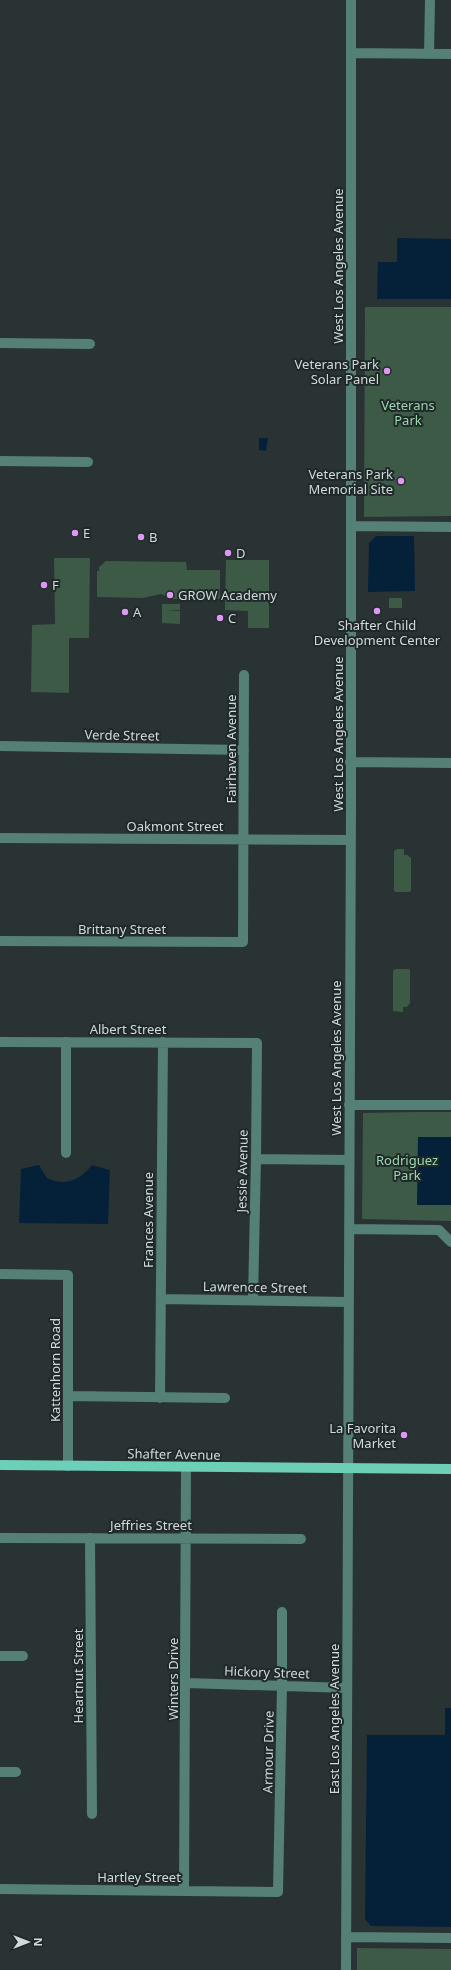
<svg xmlns="http://www.w3.org/2000/svg" width="451" height="1970" font-family="'Noto Sans',sans-serif">
	<style>
		.green { fill: #3d5a46 }
		.water { fill: #052139 }
		.lines { fill: none; stroke-linecap: round; stroke-linejoin: round }
		.minor { stroke: #548075; stroke-width: 10 }
		.major { stroke: #6ecfb9; stroke-width: 10 }
		.poi-dot { fill: #df98f2; stroke: #1f292a; stroke-width: 1.5 }
		.labels { text-anchor: middle; stroke-width: 4; stroke-linejoin: round; paint-order: stroke }
		.street-label { font-size: 13px; fill: #d2d9d9; stroke: #1f292a }
		.poi-label { font-size: 13px; fill: #d2d9d9; stroke: #1f292a; text-anchor: start }
		.park-label { font-size: 13px; fill: #9bd7ac; stroke: #1f292a }
	</style>
	<rect width="100%" height="100%" fill="#293334"/>
	<path class="green" d="M365,307H451V516L364,517Z
		M54,558H90L89,638H69V693L31,692L32,625L55,624Z
		M226,560H269V628H248V611L225,610Z
		M106,561L186,562L187,570H220V599H173L161,594L143,598L97,597V571H99V567Z
		M389,598H402V608H389Z
		M162,604H180V610L167,611H180V624L162,623Z
		M397,849H404V855H407L411,858V891L409,892H395L394,890V851Z
		M395,969H409L410,971V1003L407,1007H403V1012L393,1011V971Z
		M416,1112H451V1221L362,1219L363,1113Z
		M357,1948L451,1949V1970H357Z"/>
	<path class="water" d="M397,238L451,239V299H377L378,262H397Z
		M259,438H268L266,451L259,450Z
		M376,536H414L415,591L368,592L369,543Z
		M418,1137H451V1205H417Z
		M39,1165L47,1178C65,1187 80,1180 92,1165L110,1170L108,1224L19,1223L21,1169Z
		M445,1708H451V1927L371,1926L365,1919L367,1735H445Z"/>
	<g class="lines">
		<path class="minor" d="M351,53L451,54
			M429,54L430,0
			M0,343L90,344
			M0,461L88,462
			M351,526L451,527
			M0,746L244,750
			M350,762L451,763
			M0,838L350,840
			M0,941L243,942L244,675
			M0,1042L257,1043L256,1159L253,1299
			M349,1105H451
			M66,1153V1042
			M256,1159L349,1160
			M349,1229L439,1230L451,1242
			M0,1274L68,1275V1466
			M161,1299L348,1302
			M68,1396L225,1398
			M160,1398L163,1042
			M0,1538L301,1539
			M90,1538L92,1814
			M0,1656H23
			M186,1683L347,1688
			M0,1772H16
			M0,1889L278,1892L282,1686V1612
			M184,1891L186,1467
			M346,1937L451,1938
			M346,1970L351,810V0"/>
		<path class="major" d="M0,1465L451,1469"/>
	</g>
	<g class="poi-dot">
		<circle cx="387" cy="371" r="4"/>
		<circle cx="401" cy="481" r="4"/>
		<circle cx="75" cy="533" r="4"/>
		<circle cx="141" cy="537" r="4"/>
		<circle cx="228" cy="553" r="4"/>
		<circle cx="44" cy="585" r="4"/>
		<circle cx="170" cy="595" r="4"/>
		<circle cx="377" cy="611" r="4"/>
		<circle cx="125" cy="612" r="4"/>
		<circle cx="220" cy="618" r="4"/>
		<circle cx="404" cy="1435" r="4"/>
	</g>
	<g class="labels">
		<g class="street-label">
			<text transform="translate(338 266) rotate(-90)" y="5">West Los Angeles Avenue</text>
			<text transform="translate(338 734) rotate(-90)" y="5">West Los Angeles Avenue</text>
			<text transform="translate(122 735) rotate(1)" y="5">Verde Street</text>
			<text transform="translate(231 749) rotate(-90)" y="5">Fairhaven Avenue</text>
			<text x="175" y="831">Oakmont Street</text>
			<text x="122" y="934">Brittany Street</text>
			<text x="128" y="1034">Albert Street</text>
			<text transform="translate(336 1058) rotate(-90)" y="5">West Los Angeles Avenue</text>
			<text transform="translate(242 1171) rotate(-89)" y="5">Jessie Avenue</text>
			<text transform="translate(148 1220) rotate(-90)" y="5">Frances Avenue</text>
			<text transform="translate(255 1287) rotate(1)" y="5">Lawrencce Street</text>
			<text transform="translate(55 1370) rotate(-90)" y="5">Kattenhorn Road</text>
			<text transform="translate(174 1454) rotate(1)" y="5">Shafter Avenue</text>
			<text x="151" y="1530">Jeffries Street</text>
			<text transform="translate(267 1672) rotate(2)" y="5">Hickory Street</text>
			<text transform="translate(78 1676) rotate(-90)" y="5">Heartnut Street</text>
			<text transform="translate(173 1679) rotate(-90)" y="5">Winters Drive</text>
			<text transform="translate(334 1719) rotate(-90)" y="5">East Los Angeles Avenue</text>
			<text transform="translate(268 1752) rotate(-89)" y="5">Armour Drive</text>
			<text x="139" y="1882">Hartley Street</text>
		</g>
		<g class="poi-label">
			<text x="379" y="369" text-anchor="end">Veterans Park<tspan x="379" dy="15">Solar Panel</tspan></text>
			<text x="393" y="479" text-anchor="end">Veterans Park<tspan x="393" dy="15">Memorial Site</tspan></text>
			<text x="83" y="538">E</text>
			<text x="149" y="542">B</text>
			<text x="236" y="558">D</text>
			<text x="52" y="590">F</text>
			<text x="178" y="600">GROW Academy</text>
			<text x="133" y="617">A</text>
			<text x="228" y="623">C</text>
			<text x="377" y="630" text-anchor="middle">Shafter Child<tspan x="377" dy="15">Development Center</tspan></text>
			<text x="396" y="1433" text-anchor="end">La Favorita<tspan x="396" dy="15">Market</tspan></text>
		</g>
		<g class="park-label">
			<text x="408" y="410">Veterans<tspan x="408" dy="15">Park</tspan></text>
			<text x="407" y="1165">Rodriguez<tspan x="407" dy="15">Park</tspan></text>
		</g>
	</g>
	<g transform="translate(28 1942) rotate(90)" stroke="#1f292a" stroke-width="3" paint-order="stroke">
	<path d="M0-3L7 15L0 10L-7 15Z" fill="#d2d9d9"/>
	<text y="-6" font-size="11" font-weight="bold" text-anchor="middle" fill="#d2d9d9">N</text>
	</g>
</svg>
